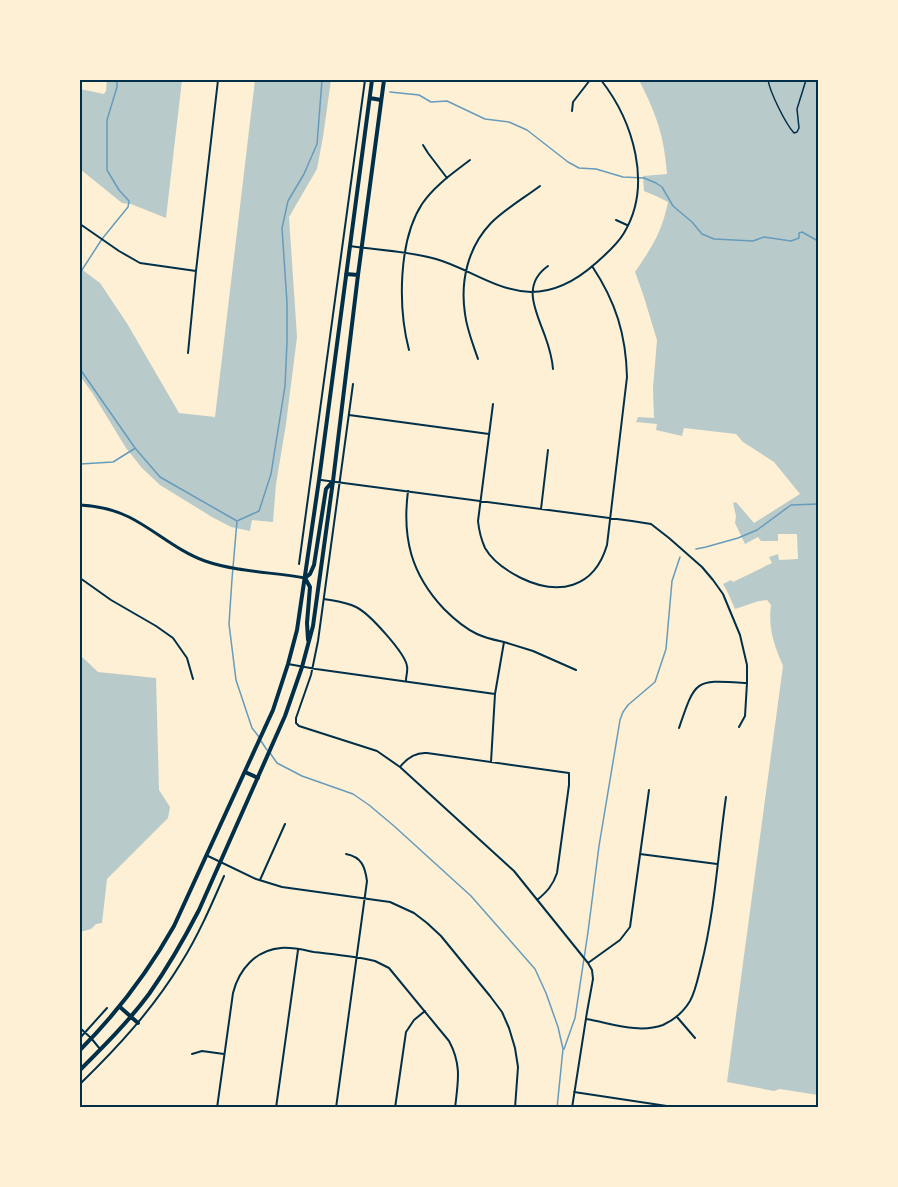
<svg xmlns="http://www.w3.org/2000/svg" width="898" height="1187" font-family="Manrope,sans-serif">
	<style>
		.green { fill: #b9caca }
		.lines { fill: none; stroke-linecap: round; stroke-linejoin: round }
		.stream { stroke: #669bbc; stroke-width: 1.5 }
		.path { stroke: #003049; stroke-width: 1.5 }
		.minor { stroke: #003049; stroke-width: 2 }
		.tertiary { stroke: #003049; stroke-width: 3 }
		.secondary { stroke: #003049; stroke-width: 4 }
		.neatline { fill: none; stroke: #003049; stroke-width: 2 }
	</style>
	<rect width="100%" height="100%" fill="#fdf0d5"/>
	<path class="green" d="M107,80H182L166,218L131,204L122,203L80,169V89L104,94L106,91Z
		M255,80H331L323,137L317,169L289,217L297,337L286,424L276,484L273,522L252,520L250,531L231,527L212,517L160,485L142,468L126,448L93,394L80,376V268L100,283L128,325L179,413L215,417Z
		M639,80H818V1095L780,1089L774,1091L727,1082L783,666C774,644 768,629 771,605L767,600L759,601L735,609L728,593L723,584L731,580L733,582L772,563L769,557L778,554L779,560L798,559L797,534H778V541H761L758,537L745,544L735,523L736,516L733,503L736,502L754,523L800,494L774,462L743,442L736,434L684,428L682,436L656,430L657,424L636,422L638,417L654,418L653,388L657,340L643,294L635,272C652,247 662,232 668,202L656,196L644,191L643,176L667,174C664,134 656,114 639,80Z
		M80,655L98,672L156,678L159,790L170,807L168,818L107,879L102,923L96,924L91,929L80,932Z"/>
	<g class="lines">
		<path class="stream" d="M390,92L419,95L431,102L447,101L485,119L509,122L527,130L568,162L579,168L596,169L623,177L644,178L656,183L662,187L673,206L692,222L702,234L714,239L753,241L764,237L791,241L799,238V233L802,232L818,241
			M80,273L102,239L128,207L129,201L119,190L107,170V120L117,87V80
			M80,369L135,448L160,477L237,521L232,579L229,624L236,680L252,728L259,737
			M80,464L113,462L134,449
			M237,521L259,511L271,474L285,386L287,342V303L282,228L288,201L304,174L317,144L322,80
			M696,549L706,547L738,538L757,530L791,505L818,504
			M261,741L267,750
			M270,753L277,763L302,776L353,794L369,805L394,826L471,896L535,969L546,993L558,1027L563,1049L557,1108
			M564,1049L575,1018L588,932L599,846L620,720L623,712L628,705L655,682L666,649L672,581L680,557"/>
		<path class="path" d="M768,80C770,92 785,123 794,133L797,132L799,128L797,109L806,80"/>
		<path class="minor" d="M572,111L573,102L590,80
			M423,145L428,153L447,178
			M616,220L627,225
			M80,224L119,251L140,263L196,271
			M350,246C378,250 409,251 436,259C468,268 496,291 531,292C556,292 577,280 596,263C606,254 617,245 624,233C653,185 633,121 601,80
			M548,266C521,285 536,311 545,336C549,347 552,357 553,369
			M409,350C398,308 398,241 422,204C434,186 453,173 470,160
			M188,353L196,271L218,80
			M478,359C473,344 467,330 465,314C460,281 468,247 491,223C505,209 524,198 540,186
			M353,384L318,641L311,675L296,718V723L299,726L377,751L400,767L514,871L588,963L592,970L593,979L587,1012L572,1108
			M493,404L478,521C479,531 481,539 485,548C493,562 507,571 521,578C558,596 594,589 607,545L627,377C626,335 616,302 592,266
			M349,415L489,434
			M321,480L632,521L651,524L669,538L702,567L713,580L723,594L740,635L747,665V683L745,716L739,727
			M408,491C402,538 411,574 444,609C454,619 464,628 477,634C485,638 495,640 504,642L495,694L491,762
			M541,509L548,450
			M299,564L365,80
			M80,578L111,600L156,626L173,638L187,658L193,679
			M324,599C335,601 346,602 356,607C369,613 405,653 407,666C408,671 406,676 406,680
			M504,642L533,651L576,670
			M288,664L316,669L495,694
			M679,728C696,678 695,680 747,683
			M400,767C407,758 415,752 427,753L569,773V785L557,873C553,885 547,892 537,900
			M640,854L717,864
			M208,856L256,879L282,887L390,902L414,913L427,923L441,936L490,996L502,1012L509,1028L515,1048L518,1067L515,1108
			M260,880L285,824
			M588,963L620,940L630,927L649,790
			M677,1017L695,1038
			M586,1019C611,1023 638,1034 663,1025C674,1020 684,1011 690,1001C696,990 698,977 701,966C715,911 718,853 726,797
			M80,1028L91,1038L100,1049
			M80,1038L107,1008
			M192,1054L202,1051L224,1054
			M80,1084C118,1047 153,1009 181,963C198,936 211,906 224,876
			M574,1092L680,1108
			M217,1108L233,993C239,969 256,950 281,948C292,947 304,950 314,952C331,954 349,956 366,959L375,961L389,968L449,1041C462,1065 458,1082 455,1108
			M276,1108L298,950
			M336,1108L367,881C365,867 362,857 346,854
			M395,1108L406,1032L414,1020L425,1011"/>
		<path class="tertiary" d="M80,505C97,506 113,509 129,517C155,530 177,551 205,561C237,572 272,572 305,578"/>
		<path class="secondary" d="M370,98L381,100
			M346,274L358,275
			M308,640L307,623L310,587L305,578L310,574L314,565L326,489L333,481
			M245,772L258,778
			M120,1007L138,1023
			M80,1050C117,1013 148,972 174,926L273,710L288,664L297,630L319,480L372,80
			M80,1070C104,1046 129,1021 149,994C168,967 184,939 199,910L285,716L302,667L313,626L333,481L358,275L384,80"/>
	</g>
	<rect width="898" height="1187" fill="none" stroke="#fdf0d5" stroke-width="162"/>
	<rect x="81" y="81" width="736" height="1025" class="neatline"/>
</svg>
